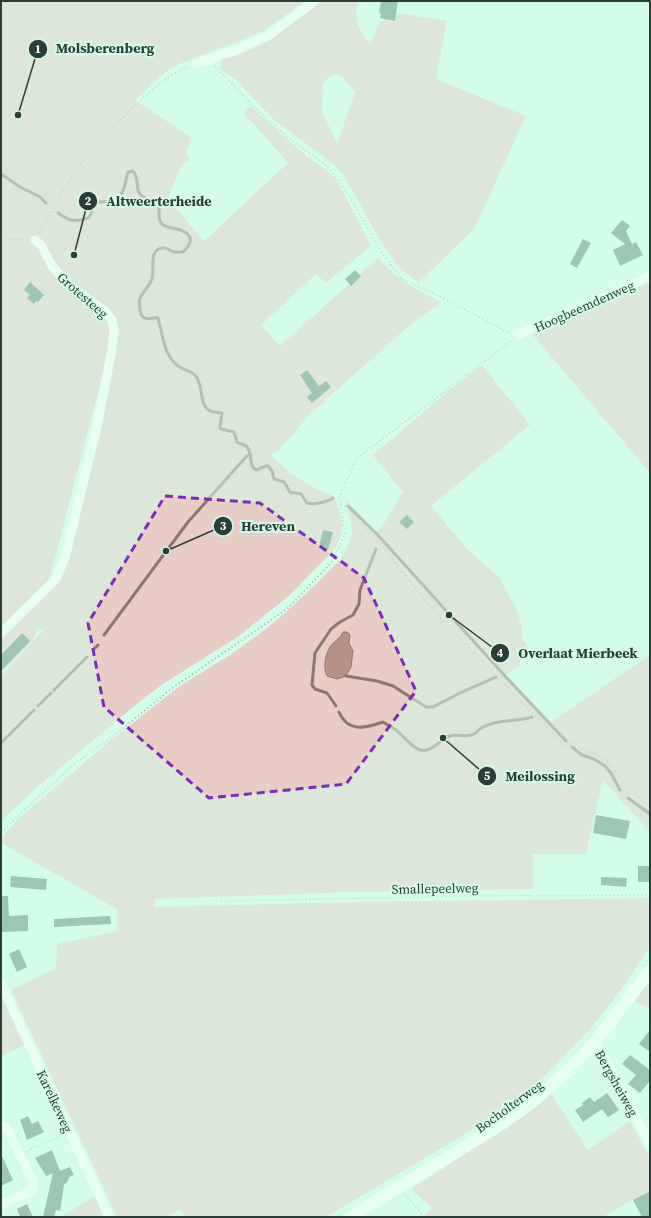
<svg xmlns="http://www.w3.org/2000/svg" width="651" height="1218" font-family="'Source Serif 4',serif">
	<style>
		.green { fill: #e7cdc5; fill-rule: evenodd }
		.water { fill: #b69186; stroke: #8d786e }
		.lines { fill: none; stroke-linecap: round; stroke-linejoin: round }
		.stream { stroke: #8d786e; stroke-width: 3 }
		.building { fill: #5f8474 }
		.path { stroke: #89a799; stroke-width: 1.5; stroke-dasharray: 1 3; stroke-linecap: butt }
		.street { stroke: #fff; stroke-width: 9 }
		.secondary { stroke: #fff; stroke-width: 12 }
		.marked { fill: none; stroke: #7b2cbf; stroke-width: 3; stroke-dasharray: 8 5; stroke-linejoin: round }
		.labels { text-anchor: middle; stroke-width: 4; stroke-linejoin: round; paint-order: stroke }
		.street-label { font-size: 13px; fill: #2d3d36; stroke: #d3fde9 }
		.leader { fill: none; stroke: #2d3d36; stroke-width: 1.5 }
		.callout-dot { fill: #2d3d36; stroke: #d3fde9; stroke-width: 1.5 }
		.mark-label { font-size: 12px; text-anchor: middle; font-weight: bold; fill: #fff }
		.callout-label { font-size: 14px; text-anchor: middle; font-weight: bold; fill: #2d3d36; stroke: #d3fde9; stroke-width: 4; stroke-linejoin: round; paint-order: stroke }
	</style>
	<rect width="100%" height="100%" fill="#d3fde9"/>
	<path class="green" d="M1,1H305L264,31L177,65L164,73L135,100L192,138L185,154L190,159L181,166L168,199L204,241L288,163L244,113L250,106L301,151L332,175L342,189L371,246L326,283L316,274L261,325L280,346L378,258C398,279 414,289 441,302L402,332L309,415L288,440L279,450L271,455C290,475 310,487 335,497L342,523L341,534L337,545L326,558L290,595L239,636L163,684L144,698L36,788L1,821V676L43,631L37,628L34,640L1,673ZM103,373L79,504L54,585L46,593Z
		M318,1H359C352,23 359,27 370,45L380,21H384L385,15L391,16L390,21L395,22L397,13L447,21L436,79L526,116L477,223L471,232L419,282L413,279L396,264L381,242L343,174L331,162L274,120L236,80L222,70L220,67L222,59ZM336,74L343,77L355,92L337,144L322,111L323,83L329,77Z
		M650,282V473L533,335Z
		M482,365L530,425L431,506L468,550L500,578L518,613L522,629V638L528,647L522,656L519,666L506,674L551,722L650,655V832L603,780L586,854H533V889L352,892L155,899V907L352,902L650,898V948L611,1003L591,1028L554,1067L530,1090L504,1110L479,1126L326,1217H184L180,1209L166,1217H117L11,990L56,968L57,944L117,931V909L1,843V839L17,820L112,739L180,686L230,655L262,632L284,614L317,583L338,562L346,550L350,540L352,533L351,523L345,499L376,532L383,525L403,492L373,455L447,392ZM350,635L349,643L353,652L351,667L327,676C321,666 329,648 337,640C341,637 346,636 350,635Z
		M650,980V1009L634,1001Z
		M1,993L25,1045L1,1056Z
		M551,1094L588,1150L630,1121L650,1158V1190L603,1217H428L425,1215L432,1208L411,1189L512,1124Z
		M95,1196L104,1217H61Z"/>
	<path class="water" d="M343,632H347L350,635L349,643L353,651L351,667L346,676L337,679L327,676C323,668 325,655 330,647C334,641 340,639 343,632Z"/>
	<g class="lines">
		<path class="stream" d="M1,174L20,187L40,197L46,203
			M58,213C67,219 73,223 84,219C86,219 88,219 89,217C93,213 92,206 97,203C102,201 108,202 113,201C125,196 125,182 128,172L133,171C140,180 135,188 140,194C144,200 155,199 158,205C161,211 157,218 161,223C168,231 182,226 189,236C193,242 187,248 183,252H173C169,250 166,247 162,248C148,250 155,269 152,278C150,289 136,294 140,308C140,311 141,315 143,317C148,321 153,317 158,318C163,335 163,354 178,366C183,370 190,370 195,375C203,382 199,406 210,411C214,413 218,412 222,413L220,427L221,429L234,432L237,442C240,444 243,444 246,446C254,453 247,464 256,470L266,466H268L272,471L274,479L284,482L290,492L301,494L307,503C314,505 327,502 333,498
			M348,506L376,533L504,675L566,741
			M104,635L188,522L245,458L247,456L251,455
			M94,649L98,645
			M346,676L377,681L393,686L426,707H433L460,693L496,677
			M54,690L87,657
			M38,706L51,693
			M336,706L327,693L315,689L312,685L315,653L331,629L340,622L353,615L359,604L360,590L376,549
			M339,712C348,733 366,728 383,722C387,725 392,727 396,730C404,736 411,747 420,750C433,753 439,739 450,736C455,734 464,737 471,735C476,735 478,729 483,727C498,719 516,722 532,717
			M1,743L34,710
			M572,747L582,755L594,759L605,766L611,773L620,790
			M628,798L650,814"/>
	</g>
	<path class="building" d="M381,1H398L395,21L380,18L381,14L379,13Z
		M622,220L630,226L626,231L632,244L636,242L643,255L620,266L613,250L625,244L611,233Z
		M583,239L591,243L577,268L570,264Z
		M355,270L361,276L351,286L345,279Z
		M30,282L44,295L38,302L36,301L34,304L27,298L30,295L24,290Z
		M307,370L319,386L326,381L331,387L312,403L307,397L312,393L300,375Z
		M407,515L414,522L407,529L399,522Z
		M323,530L333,532L328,550L319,547Z
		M22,633L30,641L1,671V655Z
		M596,815L630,821L626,839L593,833Z
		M638,866H650V882H638Z
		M11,876L47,879L46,890L10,887Z
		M601,877L627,878L626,887L601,885Z
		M1,896H8L9,916L28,915V931L1,932Z
		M110,916L111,924L54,927V919Z
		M19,949L27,967L17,972L9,954Z
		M650,1030V1052L639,1044Z
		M630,1055L650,1070V1081L640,1093L628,1084L636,1075L622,1064Z
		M607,1093L619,1110L608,1117L602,1109L583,1122L575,1110L583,1105L582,1103L590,1097L594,1102Z
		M28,1116L32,1124L38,1121L44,1132L27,1140L20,1120Z
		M52,1150L60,1171L70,1167L74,1175L69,1177L68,1181L64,1185L60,1211L56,1210L54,1217H43L53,1173L46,1176L35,1158Z
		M1,1154L13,1180L1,1186Z
		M650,1191V1217H642L633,1200Z
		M27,1204L33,1217H20L17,1209Z"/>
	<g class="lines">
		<path class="path" d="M215,66L254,107L290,139L327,166L347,192L383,254L402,279L439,296L509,333
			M39,233C52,213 62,192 75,172C91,150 110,130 130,111C147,94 165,76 188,67
			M1,239L25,240
			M341,504L348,508L372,534L439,617L566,747L572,742L580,748L606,759L622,781L650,808
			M1,832L74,764L111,738L171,689L287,609L332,562L345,534L339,497L357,458L511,341
			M221,901L478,896L650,895
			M646,961L650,956
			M27,1151L62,1135
			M405,1195L425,1217
			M335,1217L340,1214"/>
		<path class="street" d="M196,64L239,49L268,36L315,1
			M518,335L650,276
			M1,633L56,579L65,558L97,427L112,349L114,330L112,320L106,312L69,285L52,266L41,245L35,240
			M1,984L109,1217
			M594,1043L600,1049L650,1144
			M1,1125L6,1127L33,1181V1189L30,1192L1,1205"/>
		<path class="secondary" d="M350,1217L496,1128L534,1101L566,1073L594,1043L650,971"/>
	</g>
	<path d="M0 0H651V1218H0ZM165,496L260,503L364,578L416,691L346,784L209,798L104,707L88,623Z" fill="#d3fde9" fill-opacity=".55" fill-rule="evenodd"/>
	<path class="marked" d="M165,496L260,503L364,578L416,691L346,784L209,798L104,707L88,623Z"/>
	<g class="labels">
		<g class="street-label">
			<text transform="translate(83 295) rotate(41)" y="5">Grotesteeg</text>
			<text transform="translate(584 306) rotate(-24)" y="5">Hoogbeemdenweg</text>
			<text transform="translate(435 888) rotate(-1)" y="5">Smallepeelweg</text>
			<text transform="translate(617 1083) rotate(61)" y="5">Bergsheiweg</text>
			<text transform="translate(55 1101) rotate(65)" y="5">Karelkeweg</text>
			<text transform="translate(509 1106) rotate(-36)" y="5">Bocholterweg</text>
		</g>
	</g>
	<path class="leader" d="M18 115L38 49M74 255L88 201M166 551L223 526M449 615L500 653M443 738L487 776"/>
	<g class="callout-dot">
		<circle cx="18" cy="115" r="4"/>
		<circle cx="74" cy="255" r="4"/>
		<circle cx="166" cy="551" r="4"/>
		<circle cx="449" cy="615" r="4"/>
		<circle cx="443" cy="738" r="4"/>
		<circle cx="38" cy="49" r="10"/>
		<circle cx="88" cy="201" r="10"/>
		<circle cx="223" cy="526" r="10"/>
		<circle cx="500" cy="653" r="10"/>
		<circle cx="487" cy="776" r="10"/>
	</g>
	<g class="mark-label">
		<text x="38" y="53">1</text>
		<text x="88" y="205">2</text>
		<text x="223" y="530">3</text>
		<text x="500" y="657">4</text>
		<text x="487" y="780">5</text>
	</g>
	<g class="callout-label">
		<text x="105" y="53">Molsberenberg</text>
		<text x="159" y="206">Altweerterheide</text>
		<text x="268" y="531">Hereven</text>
		<text x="578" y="658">Overlaat Mierbeek</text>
		<text x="540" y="781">Meilossing</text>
	</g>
	<rect width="651" height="1218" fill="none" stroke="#2d3d36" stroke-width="4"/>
</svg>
